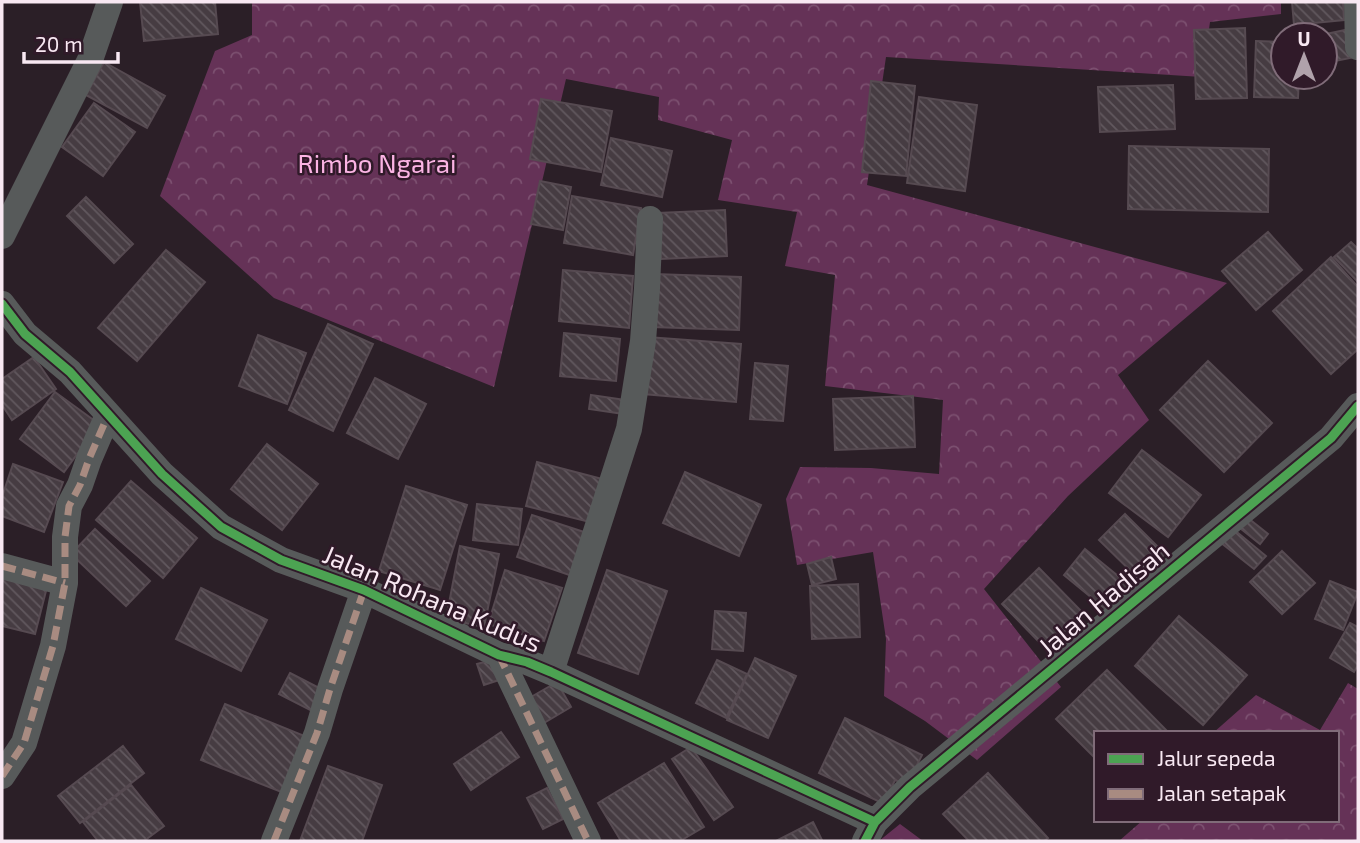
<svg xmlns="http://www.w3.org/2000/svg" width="1360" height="843" font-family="'Exo 2',sans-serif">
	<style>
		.forest { fill: url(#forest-crowns) }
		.building { fill: url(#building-back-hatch); stroke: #564a51; stroke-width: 2 }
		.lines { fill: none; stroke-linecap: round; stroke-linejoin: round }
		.minor { stroke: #575a5a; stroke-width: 26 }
		.quiet { stroke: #a88b81; stroke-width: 7; stroke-dasharray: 14 7; stroke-linecap: butt }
		.cycleway-casing { stroke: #301a29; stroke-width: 13 }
		.cycleway { stroke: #4ca352; stroke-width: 9 }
		.labels { text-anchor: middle; stroke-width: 5; stroke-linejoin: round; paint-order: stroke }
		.park-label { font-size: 26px; fill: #fbb4e4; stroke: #301a29 }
		.street-label { font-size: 26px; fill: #f8e8f2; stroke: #301a29 }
	</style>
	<defs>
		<pattern id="forest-crowns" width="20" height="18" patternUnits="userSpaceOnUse" patternTransform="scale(1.75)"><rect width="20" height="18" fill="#653257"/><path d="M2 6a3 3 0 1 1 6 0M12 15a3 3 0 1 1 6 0" fill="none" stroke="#7c5070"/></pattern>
		<pattern id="building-back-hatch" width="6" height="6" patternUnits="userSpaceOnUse" patternTransform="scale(1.75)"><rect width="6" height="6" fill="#463c42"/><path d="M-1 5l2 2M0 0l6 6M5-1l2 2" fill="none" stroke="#61585e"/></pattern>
	</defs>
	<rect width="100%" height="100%" fill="#2b1f27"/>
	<path class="forest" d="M252,2H1281V14L1210,22L1202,77L886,57L867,185L1227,283L1118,375L1149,420L1068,496L984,589L1061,687L977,760L925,721L884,696L886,639L873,552L797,565L786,499L800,467L871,468L939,474L943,400L825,386L835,275L785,266L797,212L718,200L732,140L658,120L659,97L566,79L494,387L274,298L160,196L215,51L252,35Z
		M1348,683L1358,689V841H1119L1143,820H1337V733H1213L1256,695L1320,730Z
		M900,824L923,841H879Z"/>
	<path class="building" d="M140,2H215L218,34L144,41Z
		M1292,2H1343L1344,20L1294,25Z
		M1245,28L1247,98L1196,99L1194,30Z
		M1350,29L1355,57L1325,63V35H1321Z
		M1256,41L1283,42V77H1299L1298,98L1254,97Z
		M104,62L165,96L147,128L86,95Z
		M871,81L915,86L906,176L862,172Z
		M1173,85L1175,129L1100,132L1098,87Z
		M919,97L977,105L965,191L907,183Z
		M541,99L612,111L601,172L530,159Z
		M94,103L135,132L103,176L62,147Z
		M611,138L672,151L662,197L601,185Z
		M1129,146L1269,149L1268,212L1128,209Z
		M540,181L571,187L563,230L531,224Z
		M572,196L641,208L633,255L564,243Z
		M86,197L133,244L114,263L67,216Z
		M725,210L727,256L661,259L658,213Z
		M1268,232L1302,270L1256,310L1222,271Z
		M1351,242L1358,249V282L1334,257Z
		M166,250L205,282L137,361L98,328Z
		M1331,257L1358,287V349L1331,374L1273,311Z
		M563,270L633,276L629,328L559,321Z
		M654,274L741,277L739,330L652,327Z
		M328,324L373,344L333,431L289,410Z
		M564,333L620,339L616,381L560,376Z
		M258,335L306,353L287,404L239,386Z
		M647,337L741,344L736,402L643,394Z
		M34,357L56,389L12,420L2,405V379Z
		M1208,361L1272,423L1224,472L1160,410Z
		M755,363L788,366L783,421L750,419Z
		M375,378L426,404L398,459L347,433Z
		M55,392L99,424L64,472L20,439Z
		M591,395L626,400L624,414L589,409Z
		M913,396L915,447L835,450L833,399Z
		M267,444L318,484L282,530L231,489Z
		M1142,450L1201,495L1168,537L1109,493Z
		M537,462L606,480L594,523L526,506Z
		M13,464L63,482L44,532L2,516V497Z
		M685,472L761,505L739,556L663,523Z
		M131,481L197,538L163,578L96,520Z
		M406,486L467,505L440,590L379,571Z
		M477,504L522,509L518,545L473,540Z
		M1125,514L1165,554L1139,579L1099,540Z
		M532,515L590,534L575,577L517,557Z
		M1248,518L1268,534L1260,544L1240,528Z
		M1232,528L1266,556L1254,569L1220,542Z
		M95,529L150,581L126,606L71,554Z
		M460,546L499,554L484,627L446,619Z
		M1085,549L1129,585L1108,611L1064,575Z
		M1282,551L1315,583L1282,614L1250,582Z
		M831,557L836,579L812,585L807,564Z
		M1039,568L1083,613L1046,649L1002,604Z
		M505,570L562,588L544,641L488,624Z
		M607,570L667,591L638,674L578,653Z
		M2,576L47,587L35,634L2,626Z
		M1330,581L1358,592L1343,630L1315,619Z
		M858,584L860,637L812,639L810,586Z
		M201,588L267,620L241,671L176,639Z
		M715,611L746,613L743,651L712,649Z
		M1179,616L1247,675L1203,725L1135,666Z
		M1350,623L1358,627V665L1354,672L1330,658Z
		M755,658L796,676L768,738L727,720Z
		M492,660L499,680L484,685L477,664Z
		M717,660L747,674L726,718L696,703Z
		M1107,670L1169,733H1096V759L1056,719Z
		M290,673L325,691L314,712L279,694Z
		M557,682L571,707L539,726L524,701Z
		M225,704L307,737L284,793L201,760Z
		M845,718L922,755L907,785L895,780L884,804L819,773Z
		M501,732L519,757L471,790L454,764Z
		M123,746L144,773L80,823L58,796Z
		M691,747L733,807L714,820L672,759Z
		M664,763L704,827L680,841H621L598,803Z
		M328,766L382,785L362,841H300Z
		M988,773L1048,838L1044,841H969L943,814Z
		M131,785L164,826L144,841H98L83,822Z
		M547,788L563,819L543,829L527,798Z
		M813,822L822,840L818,841H776Z"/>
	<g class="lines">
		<path class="minor" d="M1357,2L1358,47
			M2,236L90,60L110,2
			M2,304L25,334L70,372L162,474L221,527L281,560L364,590L499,655L527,662L551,672L875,822
			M2,566L65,583
			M499,655L588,841
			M551,672L629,429L643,341L647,288L650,219
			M2,776L24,743L53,646L65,583V537L69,506L80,485L89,459L108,415
			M274,841L317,733L330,689L364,590
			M865,841L875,822L910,787L1331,438L1358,406"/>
		<path class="quiet" d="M2,566L65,583
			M499,655L588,841
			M2,776L24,743L53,646L65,583V537L69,506L80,485L89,459L108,415
			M274,841L317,733L330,689L364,590"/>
		<defs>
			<path id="cycleway" d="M2,304L25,334L70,372L162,474L221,527L281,560L364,590L499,655L527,662L551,672L875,822
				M865,841L875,822L910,787L1331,438L1358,406"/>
		</defs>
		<use href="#cycleway" class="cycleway-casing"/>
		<use href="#cycleway" class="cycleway"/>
	</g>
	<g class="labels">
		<g class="park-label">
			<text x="377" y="173">Rimbo Ngarai</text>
		</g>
		<g class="street-label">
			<text transform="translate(432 599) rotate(23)" y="9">Jalan Rohana Kudus</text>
			<text transform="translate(1104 599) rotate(-40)" y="9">Jalan Hadisah</text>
		</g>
	</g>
	<rect width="1360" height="843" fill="none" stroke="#f8e8f2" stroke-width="7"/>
	<rect x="1094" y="731" width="245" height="91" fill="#301a29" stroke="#806c79" stroke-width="2"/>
	<rect x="1108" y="754" width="35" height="10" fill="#4ca352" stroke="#806c79" stroke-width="2"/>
	<text x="1157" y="766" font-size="21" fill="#f8e8f2">Jalur sepeda</text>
	<rect x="1108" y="789" width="35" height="10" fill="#a88b81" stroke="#806c79" stroke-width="2"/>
	<text x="1157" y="801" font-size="21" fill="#f8e8f2">Jalan setapak</text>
	<g transform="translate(1304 56)"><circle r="33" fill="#301a29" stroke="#806c79" stroke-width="2"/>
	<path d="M0-5L12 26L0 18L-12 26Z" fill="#b0a2ab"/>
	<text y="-10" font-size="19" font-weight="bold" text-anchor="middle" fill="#f8e8f2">U</text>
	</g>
	<path d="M24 52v10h94v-10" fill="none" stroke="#f8e8f2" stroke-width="3.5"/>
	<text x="35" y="52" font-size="21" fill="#f8e8f2" stroke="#301a29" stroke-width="5" paint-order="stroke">20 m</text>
</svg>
